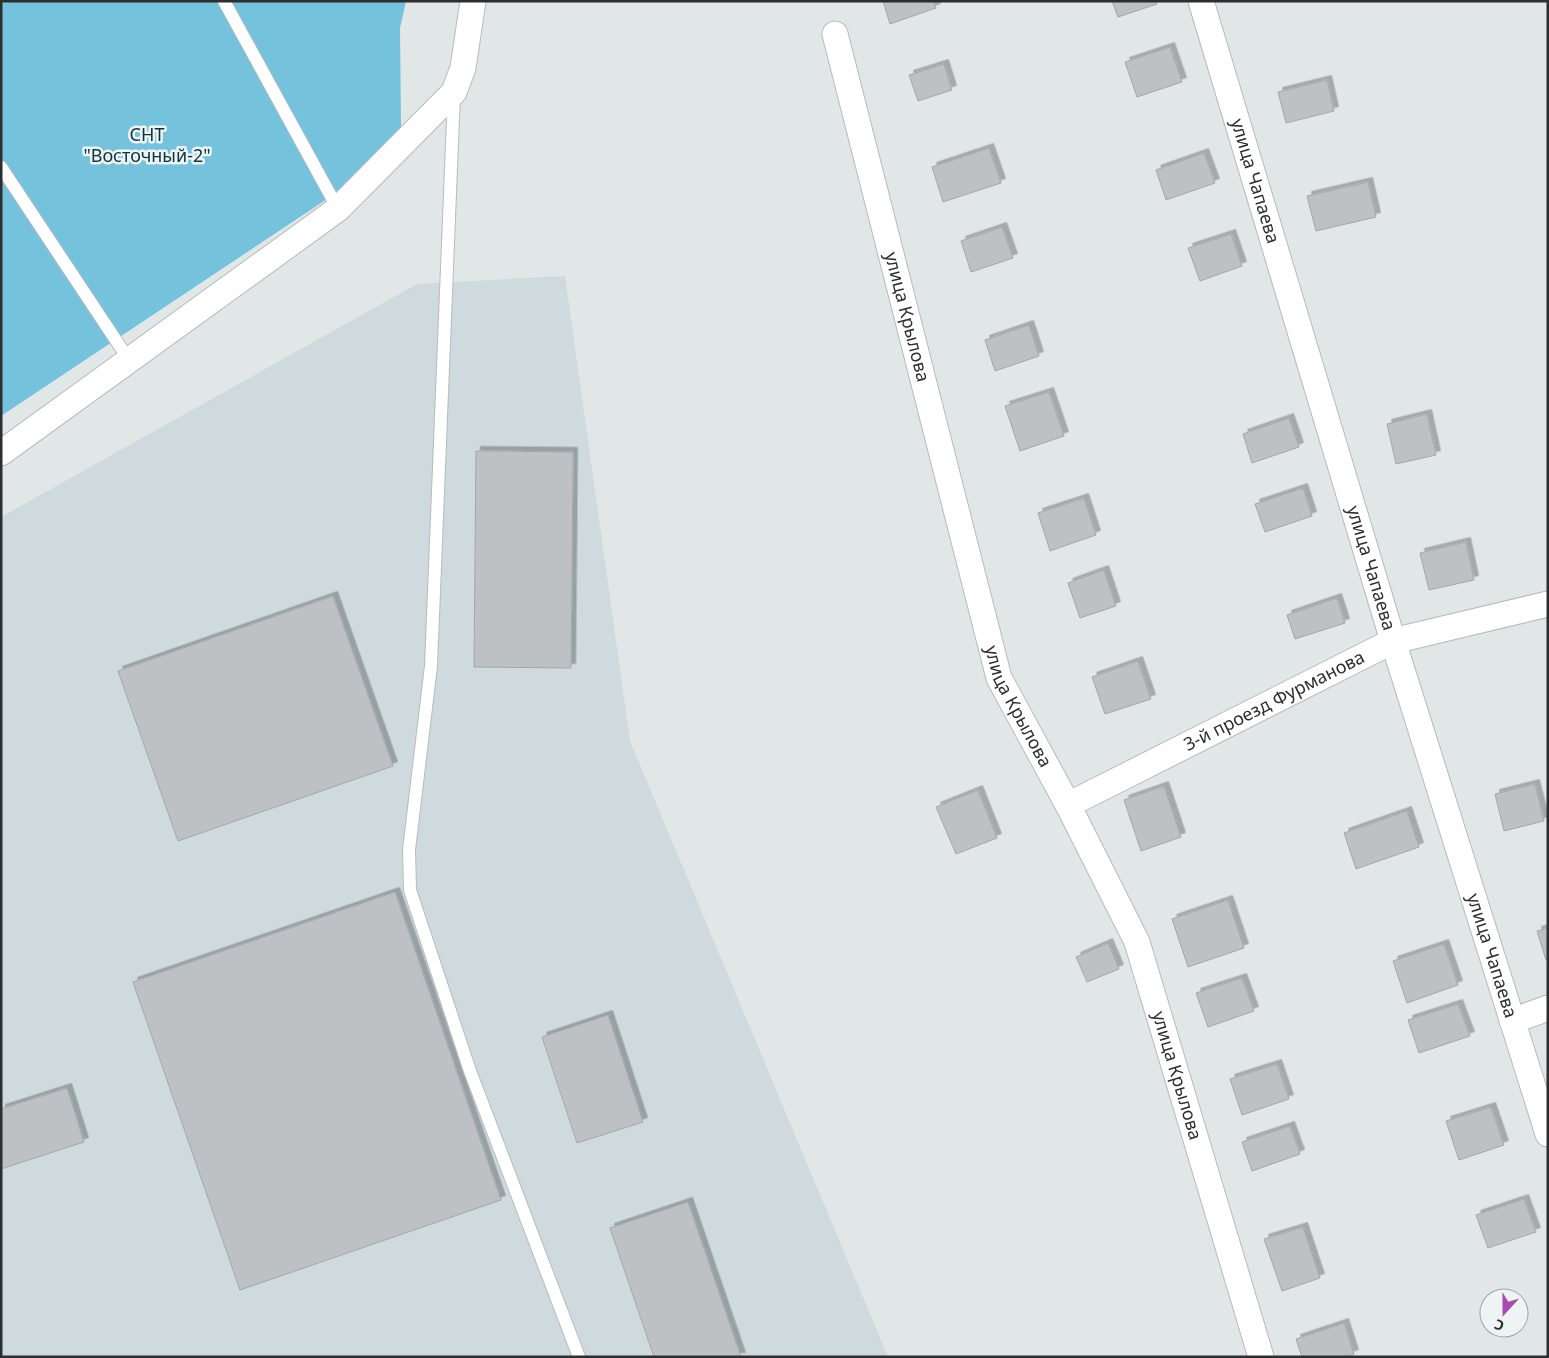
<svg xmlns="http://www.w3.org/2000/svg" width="1549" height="1358" font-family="'Noto Sans',sans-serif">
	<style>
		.built { fill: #cedade }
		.green { fill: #74c2dc }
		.building { fill: #bdc1c3; stroke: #a4a7aa; filter: url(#shadow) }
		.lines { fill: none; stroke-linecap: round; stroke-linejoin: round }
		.lane-casing { stroke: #b7bbbd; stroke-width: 14 }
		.street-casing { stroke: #b7bbbd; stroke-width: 27 }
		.lane { stroke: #fff; stroke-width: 12 }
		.street { stroke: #fff; stroke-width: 25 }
		.labels { text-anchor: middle; stroke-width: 5; stroke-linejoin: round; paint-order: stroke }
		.park-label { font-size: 18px; fill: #0c343f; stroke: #eef3f4 }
		.street-label { font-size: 18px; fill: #2d2e2f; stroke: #eef3f4 }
	</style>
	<defs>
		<filter id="shadow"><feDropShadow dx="4.5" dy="-4.5" stdDeviation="0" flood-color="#0004"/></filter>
	</defs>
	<rect width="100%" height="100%" fill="#e1e6e7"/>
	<path class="built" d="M565,276L630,741L888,1357H1V517L417,284Z"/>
	<path class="green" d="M1,1H406L400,28L401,128L357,179L1,416Z"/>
	<path class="building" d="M883,1H933L936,8L890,24Z
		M1112,1H1156L1157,4L1118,17Z
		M1170,47L1182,82L1137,97L1125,62Z
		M944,64L952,90L918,101L909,75Z
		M1327,80L1334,111L1286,123L1278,92Z
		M989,148L1001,183L943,202L932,167Z
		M1204,153L1215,183L1166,200L1156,170Z
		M1368,182L1376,217L1316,231L1307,196Z
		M1002,227L1013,258L971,272L961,241Z
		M1231,234L1242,266L1200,281L1188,248Z
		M1029,325L1039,356L995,371L985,340Z
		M1049,392L1064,436L1020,451L1005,406Z
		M1427,414L1436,455L1396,464L1387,424Z
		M1289,418L1299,447L1252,463L1243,434Z
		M476,451L573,452L571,668L474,667Z
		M1303,488L1312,516L1265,532L1255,504Z
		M1084,498L1096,535L1050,551L1038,513Z
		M1466,542L1474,580L1429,590L1420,553Z
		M1104,570L1116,606L1080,618L1068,583Z
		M333,596L393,766L178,841L118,671Z
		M1337,598L1345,623L1295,639L1287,615Z
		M1138,661L1151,699L1105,714L1092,677Z
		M1535,784L1544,821L1504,831L1495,794Z
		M1164,786L1181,837L1141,851L1124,800Z
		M978,790L997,838L956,854L936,807Z
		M1407,811L1419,847L1356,869L1344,833Z
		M395,892L501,1200L240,1290L133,982Z
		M1228,900L1244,948L1188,967L1172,919Z
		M1548,928V959L1546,960L1537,931Z
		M1108,943L1119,969L1087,982L1076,957Z
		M1444,944L1458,985L1407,1003L1393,961Z
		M1242,978L1254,1011L1208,1027L1196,993Z
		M1458,1004L1470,1036L1419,1053L1408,1020Z
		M608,1015L643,1122L577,1143L542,1037Z
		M1277,1064L1289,1099L1242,1115L1230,1079Z
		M67,1088L84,1142L1,1169V1109Z
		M1491,1107L1504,1145L1459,1160L1446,1121Z
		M1290,1126L1300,1154L1252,1171L1242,1142Z
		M1524,1199L1536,1232L1488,1248L1476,1215Z
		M688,1202L741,1357H654L610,1228Z
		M1303,1227L1320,1278L1282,1291L1264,1239Z
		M1344,1323L1354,1354L1346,1357H1302L1296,1339Z"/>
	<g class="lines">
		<defs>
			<path id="lane" d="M224,1L338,209
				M454,94L431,666L409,850L410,890L470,1071L579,1357
				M1,167L129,360"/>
			<g id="street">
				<path id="s1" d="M1201,1L1393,641L1548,1134"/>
				<path id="s2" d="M835,34L999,678L1068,805L1137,942L1261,1357"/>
				<path d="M1,453L338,209L454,92L463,68L473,1"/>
				<path id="s3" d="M1068,805L1393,641L1548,604"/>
				<path d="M1512,1021L1548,1008"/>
			</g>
		</defs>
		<use href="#lane" class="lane-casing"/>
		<use href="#street" class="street-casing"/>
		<use href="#lane" class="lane"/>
		<use href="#street" class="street"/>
	</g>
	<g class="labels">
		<g class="park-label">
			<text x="147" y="141">СНТ<tspan x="147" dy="21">"Восточный-2"</tspan></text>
		</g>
		<g class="street-label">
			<text dy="6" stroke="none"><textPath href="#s1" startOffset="188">улица Чапаева</textPath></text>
			<text dy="6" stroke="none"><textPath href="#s2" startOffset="292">улица Крылова</textPath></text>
			<text dy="6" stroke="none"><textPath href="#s1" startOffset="592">улица Чапаева</textPath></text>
			<text dy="6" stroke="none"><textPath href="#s3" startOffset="231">3-й проезд Фурманова</textPath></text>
			<text dy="6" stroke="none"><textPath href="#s2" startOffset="698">улица Крылова</textPath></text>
			<text dy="6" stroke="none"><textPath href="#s1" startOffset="998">улица Чапаева</textPath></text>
			<text dy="6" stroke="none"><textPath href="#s2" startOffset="1102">улица Крылова</textPath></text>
		</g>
	</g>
	<rect width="1549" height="1358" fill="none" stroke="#2d2e2f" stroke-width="5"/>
	<g transform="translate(1504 1313) rotate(201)"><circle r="24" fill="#eef3f4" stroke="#a1a4a5"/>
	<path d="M0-4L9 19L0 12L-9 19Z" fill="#ab49b0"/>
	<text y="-8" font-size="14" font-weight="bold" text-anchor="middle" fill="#2d2e2f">С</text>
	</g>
</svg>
